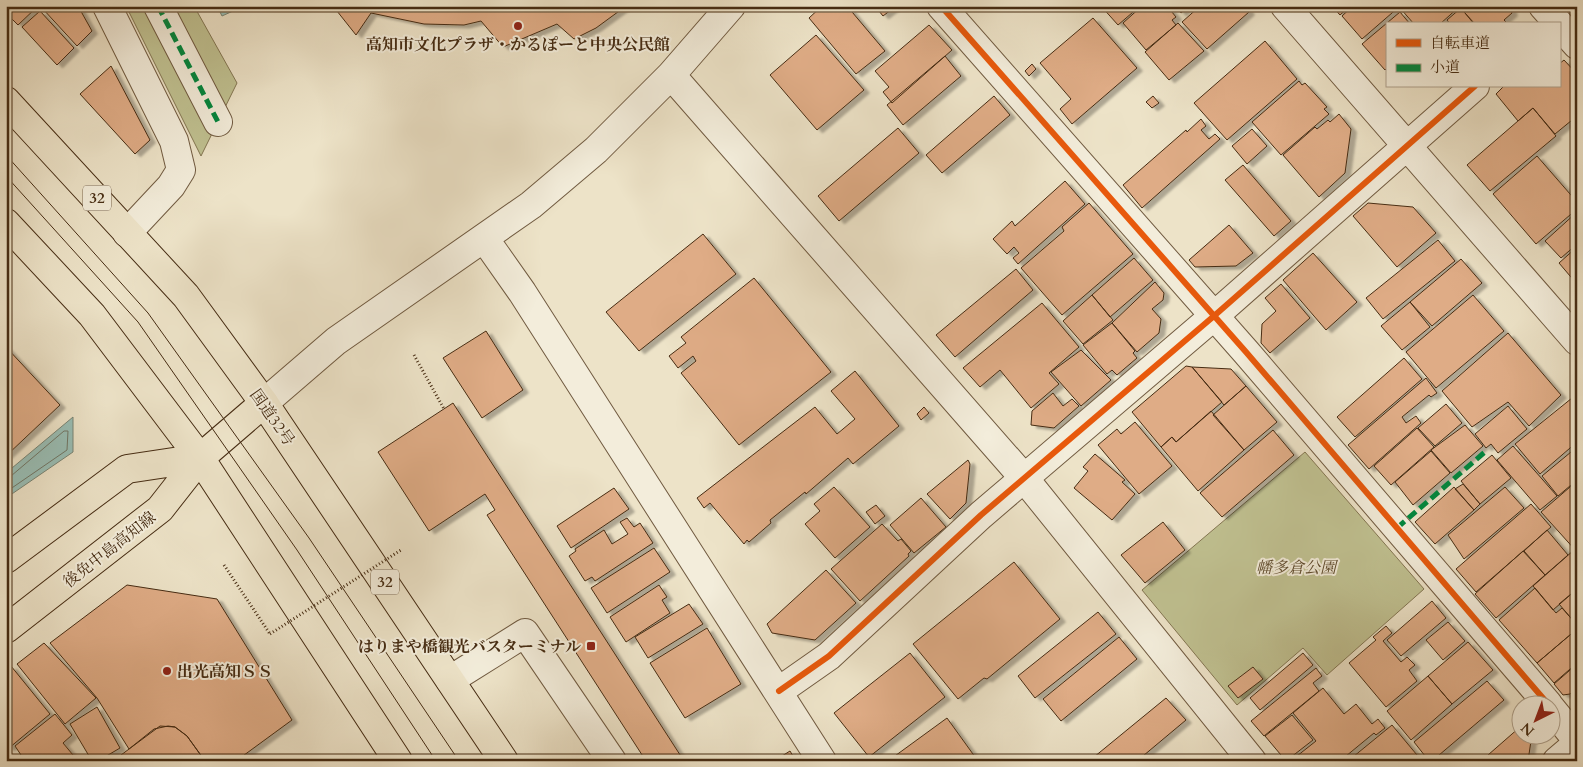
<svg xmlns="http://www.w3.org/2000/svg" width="1583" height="767" font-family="Cardo,'Noto Serif JP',serif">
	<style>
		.green { fill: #c0c191; stroke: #837652 }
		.water { fill: #99beb5; stroke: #788474 }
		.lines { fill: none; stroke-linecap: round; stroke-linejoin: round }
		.shore { stroke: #707564; stroke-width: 1 }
		.building { fill: #dfac86; stroke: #462c13; filter: url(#shadow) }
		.minor-casing { stroke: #705a40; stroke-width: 30 }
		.major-casing { stroke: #462c13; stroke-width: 30 }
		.highway-casing { stroke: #462c13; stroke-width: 30 }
		.path { stroke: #462c13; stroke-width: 3; stroke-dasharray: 1 2.5; stroke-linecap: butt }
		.minor { stroke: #f3eddb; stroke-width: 28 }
		.major { stroke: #ede3c8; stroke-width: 28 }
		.highway { stroke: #ede3c8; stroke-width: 28 }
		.tram { stroke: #462c13; stroke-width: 1 }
		.path-bridge { stroke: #462c13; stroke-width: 3; stroke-dasharray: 1 2.5; stroke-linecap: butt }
		.quiet { stroke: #00873e; stroke-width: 5; stroke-dasharray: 10 5; stroke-linecap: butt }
		.cycleway-casing { stroke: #f3eddb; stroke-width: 9 }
		.cycleway { stroke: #e8590c; stroke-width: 6 }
		.poi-dot { fill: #8f2418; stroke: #f3eddb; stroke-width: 2 }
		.labels { text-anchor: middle; stroke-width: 4; stroke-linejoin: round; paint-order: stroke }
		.shield { fill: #f3eddb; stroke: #7a664f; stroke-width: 1 }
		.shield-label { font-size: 15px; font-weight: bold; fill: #462c13 }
		.poi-label { font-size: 16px; font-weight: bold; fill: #462c13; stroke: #f3eddb }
		.street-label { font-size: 16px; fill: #462c13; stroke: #f3eddb }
		.park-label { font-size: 16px; font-style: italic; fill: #5e4a2c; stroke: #f3eddb }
	</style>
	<defs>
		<filter id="shadow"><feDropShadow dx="5.5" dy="3" stdDeviation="1" flood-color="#0004"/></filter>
	</defs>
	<rect width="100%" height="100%" fill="#ede3c8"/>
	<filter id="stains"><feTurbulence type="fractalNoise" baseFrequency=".004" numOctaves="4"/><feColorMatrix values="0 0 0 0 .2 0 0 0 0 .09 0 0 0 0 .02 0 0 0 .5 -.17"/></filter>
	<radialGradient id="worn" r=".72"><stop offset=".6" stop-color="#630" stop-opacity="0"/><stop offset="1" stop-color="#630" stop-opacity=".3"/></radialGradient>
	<path class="green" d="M126,6H194L237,83L201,156Z
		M1305,452L1424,589L1327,675L1303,648L1237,705L1142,590Z"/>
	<path class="water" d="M217,6H244L222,16Z
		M73,417V452L6,498V473Z"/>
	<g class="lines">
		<path class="shore" d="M6,477L11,476L64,431H68L67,450L6,492"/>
	</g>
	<path class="building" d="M6,6H38L18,25L6,13Z
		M44,6H78L92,31L77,46L42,8Z
		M333,6H626L596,28L574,39L557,24L503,47L481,21L464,25L424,24L371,13L356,35Z
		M822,6H847L885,51L856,74L809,18Z
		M875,6H896L883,16Z
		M1101,6H1140L1118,25Z
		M1142,6H1167L1176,17L1172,20L1176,25L1146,50L1123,23Z
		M1175,6H1189L1181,13Z
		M1200,6H1245L1249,12L1207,49L1182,22Z
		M1332,6H1350L1340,15Z
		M1353,6H1400L1362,39L1342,16Z
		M1402,6H1460L1440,24H1414L1400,8Z
		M1471,6H1510L1512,13L1504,20L1508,24H1475L1464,12Z
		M1461,8L1474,24H1450L1447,20Z
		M40,11L74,48L57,65L22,27Z
		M1400,12L1410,24H1387V68L1385,70L1362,44Z
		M1093,18L1137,68L1072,124L1060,109L1071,99L1040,63Z
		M1178,23L1204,51L1169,80L1145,52Z
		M929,25L952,50L892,103L883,92L889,87L875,71Z
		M816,35L864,90L817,130L770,75Z
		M1265,41L1297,79L1227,140L1194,103Z
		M945,56L961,76L903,125L887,105Z
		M1564,60L1577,74V116L1555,134L1533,108L1518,121L1496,94L1504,86H1559V64Z
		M1032,64L1036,69L1029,76L1025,71Z
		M111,66L150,140L135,154L80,94Z
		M1299,81L1302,85L1305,83L1327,107L1324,109L1329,114L1281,155L1252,122Z
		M994,96L1010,115L942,173L926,155Z
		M1153,96L1159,103L1152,108L1146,102Z
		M1533,108L1556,136L1490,191L1467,165Z
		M1339,114L1351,129L1345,173L1319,197L1283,155L1315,127L1317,129L1328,120L1330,122Z
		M1201,119L1206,126L1201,130L1209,139L1215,134L1220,139L1142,208L1123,185L1186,130L1187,132Z
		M898,128L919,153L839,221L818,196Z
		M1252,129L1267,146L1247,164L1232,146Z
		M1537,156L1577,202V209L1536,244L1493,194Z
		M1243,165L1291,221L1274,236L1225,180Z
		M1065,181L1085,204L1018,264L1013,258L1019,253L1014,247L1007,254L993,239L1012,221L1015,226Z
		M1089,203L1133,254L1062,315L1021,268L1064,231L1062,227Z
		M1368,203L1413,207L1436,233L1397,267L1353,216Z
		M1577,212V244L1561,258L1545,241Z
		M1229,225L1253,253L1236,266L1195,267L1189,260Z
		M703,234L736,274L639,351L606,312Z
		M1438,240L1455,261L1383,319L1366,298Z
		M1577,247V282L1576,283L1559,263Z
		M1313,253L1357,302L1326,330L1283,280Z
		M1134,258L1153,280L1110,317L1092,295Z
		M1461,259L1482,283L1432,326L1410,302Z
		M1016,269L1033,290L955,357L936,335Z
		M754,278L831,372L739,445L681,373L696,361L693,356L678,368L669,356L686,343L681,337Z
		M1155,282L1164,293L1163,300L1152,309L1161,319L1159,333L1137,352L1112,323Z
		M1281,284L1310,318L1270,353L1261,343L1262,324L1276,311L1265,298Z
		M1092,295L1113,320L1083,344L1063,321Z
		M1473,295L1504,331L1436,388L1406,352Z
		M1410,302L1430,327L1402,350L1381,326Z
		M1042,303L1079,347L1049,373L1059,384L1031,408L1000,370L980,387L963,368Z
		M1112,323L1135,351L1133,353L1137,358L1117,375L1112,370L1107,374L1083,345Z
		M486,331L523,390L482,418L443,358Z
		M1508,333L1561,395L1529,426L1508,402L1472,427L1442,391Z
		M6,347L60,405L6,456Z
		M1081,350L1111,380L1081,406L1051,372Z
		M1404,358L1422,379L1355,437L1337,417Z
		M1186,366L1192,367L1222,402L1176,442L1172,437L1161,447L1132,412Z
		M1192,367L1231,369L1246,386L1224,405Z
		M855,371L899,426L853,464L848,458L806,494L805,492L770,520L771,523L749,542L747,540L744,544L710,503L704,508L697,498L815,407L837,434L855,419L831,391Z
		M1426,378L1437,393L1431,397L1429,395L1402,417L1406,423L1416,416L1421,423L1369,469L1348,445Z
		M1246,386L1277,422L1244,450L1213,415Z
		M1053,393L1063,406L1072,399L1079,406L1054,428L1031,425L1032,411Z
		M1577,394V442L1540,474L1515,444Z
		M453,403L684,761H646L487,515L495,510L485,494L429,531L378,452Z
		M1446,404L1462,423L1435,446L1418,428Z
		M1508,406L1527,429L1498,453L1491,444L1486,448L1475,434Z
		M924,407L929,413L921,420L917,414Z
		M1211,411L1244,450L1198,491L1161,447L1172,437L1176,442Z
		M1135,422L1172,466L1139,494L1098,445L1117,429L1121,434Z
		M1465,425L1483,446L1451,473L1431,450Z
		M1417,428L1434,447L1391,485L1374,466Z
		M1273,430L1294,455L1222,517L1200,493Z
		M1513,446L1557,496L1540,510L1497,460Z
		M1577,447V480L1558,496L1542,476Z
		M1431,451L1450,473L1413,505L1395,482Z
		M1095,454L1125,480L1122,482L1135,494L1112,520L1074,488L1088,471L1083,467Z
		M1492,455L1511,478L1480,504L1461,481Z
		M968,460L970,464L966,503L950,519L927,494Z
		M1577,481V552L1541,512Z
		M1463,484L1480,504L1474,510L1455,489Z
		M834,487L870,527L835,558L805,524L820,511L814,504Z
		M1454,487L1474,510L1435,544L1415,522Z
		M1505,487L1524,508L1464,559L1448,535Z
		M614,488L629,509L571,548L557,526Z
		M921,498L946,527L914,553L890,525Z
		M1531,504L1551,527L1476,592L1456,569Z
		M876,505L885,516L875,524L866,512Z
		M627,518L634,527L640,523L653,543L595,581L592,577L585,581L569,556L576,551L575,549L604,530L612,544L628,534L620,522Z
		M1163,522L1185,550L1145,583L1121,555Z
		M882,524L898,541L901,539L911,551L908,554L909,556L860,601L831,569Z
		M1547,530L1568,555L1545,575L1524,551Z
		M654,548L670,572L607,613L591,588Z
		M1574,550L1577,553V567L1571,572L1577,578V589L1553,610L1533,586Z
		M1523,551L1545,575L1496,618L1475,594Z
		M1014,562L1060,619L987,679L984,678L958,699L913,644Z
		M826,570L856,603L815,640L772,633L767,624Z
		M127,585L217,599L292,720L236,761H205L187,736L175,727L168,726L154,729L129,749L97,698L50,643Z
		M659,585L667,597L662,600L670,613L626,642L610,617Z
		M1535,588L1556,613L1562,608L1577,625V629L1537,663L1499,620Z
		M1577,589V625L1559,604Z
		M1432,601L1446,618L1401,656L1387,640Z
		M689,604L703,624L648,658L635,637Z
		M1098,612L1116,634L1035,698L1018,676Z
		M1448,622L1465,641L1443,660L1426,640Z
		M1386,626L1392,633L1383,641L1401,662L1407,657L1415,665L1409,670L1417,681L1386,707L1349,663L1376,640L1373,637Z
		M707,628L741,684L685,718L650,663Z
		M1577,629V663L1554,683L1537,663Z
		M1119,637L1137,659L1061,721L1043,699Z
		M1468,642L1493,670L1452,704L1428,676Z
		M44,643L96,698L65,724L17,664Z
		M910,653L945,697L869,757L834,713Z
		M1303,653L1313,665L1260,710L1250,698Z
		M1577,664V689L1570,694L1563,695L1554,684Z
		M11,666L50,714L9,748L6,745V671Z
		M1253,667L1263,679L1238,698L1228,686Z
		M1316,668L1322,676L1313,683L1319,691L1264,736L1251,721Z
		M1428,676L1452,704L1411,740L1387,711Z
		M1487,681L1504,700L1432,761H1429L1414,742Z
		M1323,688L1344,714L1356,704L1372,724L1378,719L1385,728L1376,735L1374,733L1340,761H1301L1297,756L1316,741L1293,713Z
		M1166,698L1186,720L1137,761H1097L1094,757Z
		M97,707L120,748L98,761H92L70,724Z
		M55,714L72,735L63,743L78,761H25L15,746Z
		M1292,715L1313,740L1286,761L1265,736Z
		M947,718L978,761H888Z
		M1392,725L1422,761H1348Z
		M160,726L175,727L187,736L205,761H126L121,755Z
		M1520,727V734H1532L1528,761H1493L1488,755Z
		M790,751L796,761H774Z"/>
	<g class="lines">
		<defs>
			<path id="minor" d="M107,6L174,141L181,170L171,186L127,233
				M158,6L218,122
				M941,6L1246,352L1548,704
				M1285,6L1577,341
				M1543,6L1559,24
				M1559,25L1577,45
				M671,75L1024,478L1252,761
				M484,238L522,292L822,761
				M264,403L336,341L531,205L596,150L671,75L731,6
				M450,680L525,633L612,761
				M779,691L829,656L981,515L1214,316L1475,86
				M1550,707L1577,740
				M1557,761L1577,744"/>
			<path id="major" d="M6,559L127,469L200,458
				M6,629L160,509L200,458L264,403"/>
			<path id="highway" d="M6,101L186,296L264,403L504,761
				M6,223L92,315L200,458L398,761"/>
		</defs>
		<use href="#minor" class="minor-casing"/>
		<use href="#major" class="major-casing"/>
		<use href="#highway" class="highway-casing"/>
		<path class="path" d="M414,355L444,409
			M224,565L270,634"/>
		<use href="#minor" class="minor"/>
		<use href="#major" class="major"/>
		<use href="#highway" class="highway"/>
		<path class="tram" d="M6,155L148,313L309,538L459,761
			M6,176L138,322L297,550L436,761"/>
		<path class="path-bridge" d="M270,634L401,550"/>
		<path class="quiet" d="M158,6L218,122
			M1397,528L1486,451"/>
		<defs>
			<path id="cycleway" d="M941,6L1246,352L1548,704
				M779,691L829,656L981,515L1214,316L1475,86"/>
		</defs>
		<use href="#cycleway" class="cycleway-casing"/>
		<use href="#cycleway" class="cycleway"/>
	</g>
	<g class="poi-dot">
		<circle cx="518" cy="26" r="5"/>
		<rect x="586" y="641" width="10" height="10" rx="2.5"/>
		<circle cx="167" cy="671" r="5"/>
	</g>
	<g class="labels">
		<g class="shield">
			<rect x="83" y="185.5" width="28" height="25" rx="4"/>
			<rect x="371" y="569.5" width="28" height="25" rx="4"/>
		</g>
		<g class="shield-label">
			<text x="97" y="203">32</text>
			<text x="385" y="587">32</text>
		</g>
		<g class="poi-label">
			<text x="518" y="50">高知市文化プラザ・かるぽーと中央公民館</text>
			<text x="581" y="652" text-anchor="end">はりまや橋観光バスターミナル</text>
			<text x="177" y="677" text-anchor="start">出光高知ＳＳ</text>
		</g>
		<g class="street-label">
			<text transform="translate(273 417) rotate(55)" y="6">国道32号</text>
			<text transform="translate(109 549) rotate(-38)" y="6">後免中島高知線</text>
		</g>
		<g class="park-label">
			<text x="1296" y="573">幡多倉公園</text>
		</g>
	</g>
	<rect width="1583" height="767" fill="none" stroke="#ede3c8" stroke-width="25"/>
	<rect x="8" y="8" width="1568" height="752" fill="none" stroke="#462c13" stroke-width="2.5"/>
	<rect x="12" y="12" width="1558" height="742" fill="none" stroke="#462c13"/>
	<rect x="1386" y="22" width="175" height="65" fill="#f3eddb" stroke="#aea08b"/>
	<rect x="1396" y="39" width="25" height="8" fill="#e8590c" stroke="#aea08b"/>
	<text x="1430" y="48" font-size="15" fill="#462c13">自転車道</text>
	<rect x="1396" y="64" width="25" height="8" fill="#00873e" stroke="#aea08b"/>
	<text x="1430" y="72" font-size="15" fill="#462c13">小道</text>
	<g transform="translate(1536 720) rotate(222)"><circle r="24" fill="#f3eddb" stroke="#aea08b"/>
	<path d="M0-4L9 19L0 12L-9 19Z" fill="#8f2418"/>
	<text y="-8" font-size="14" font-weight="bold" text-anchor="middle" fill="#462c13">N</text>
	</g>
	<rect width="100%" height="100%" filter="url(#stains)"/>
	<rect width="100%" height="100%" fill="url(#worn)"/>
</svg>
